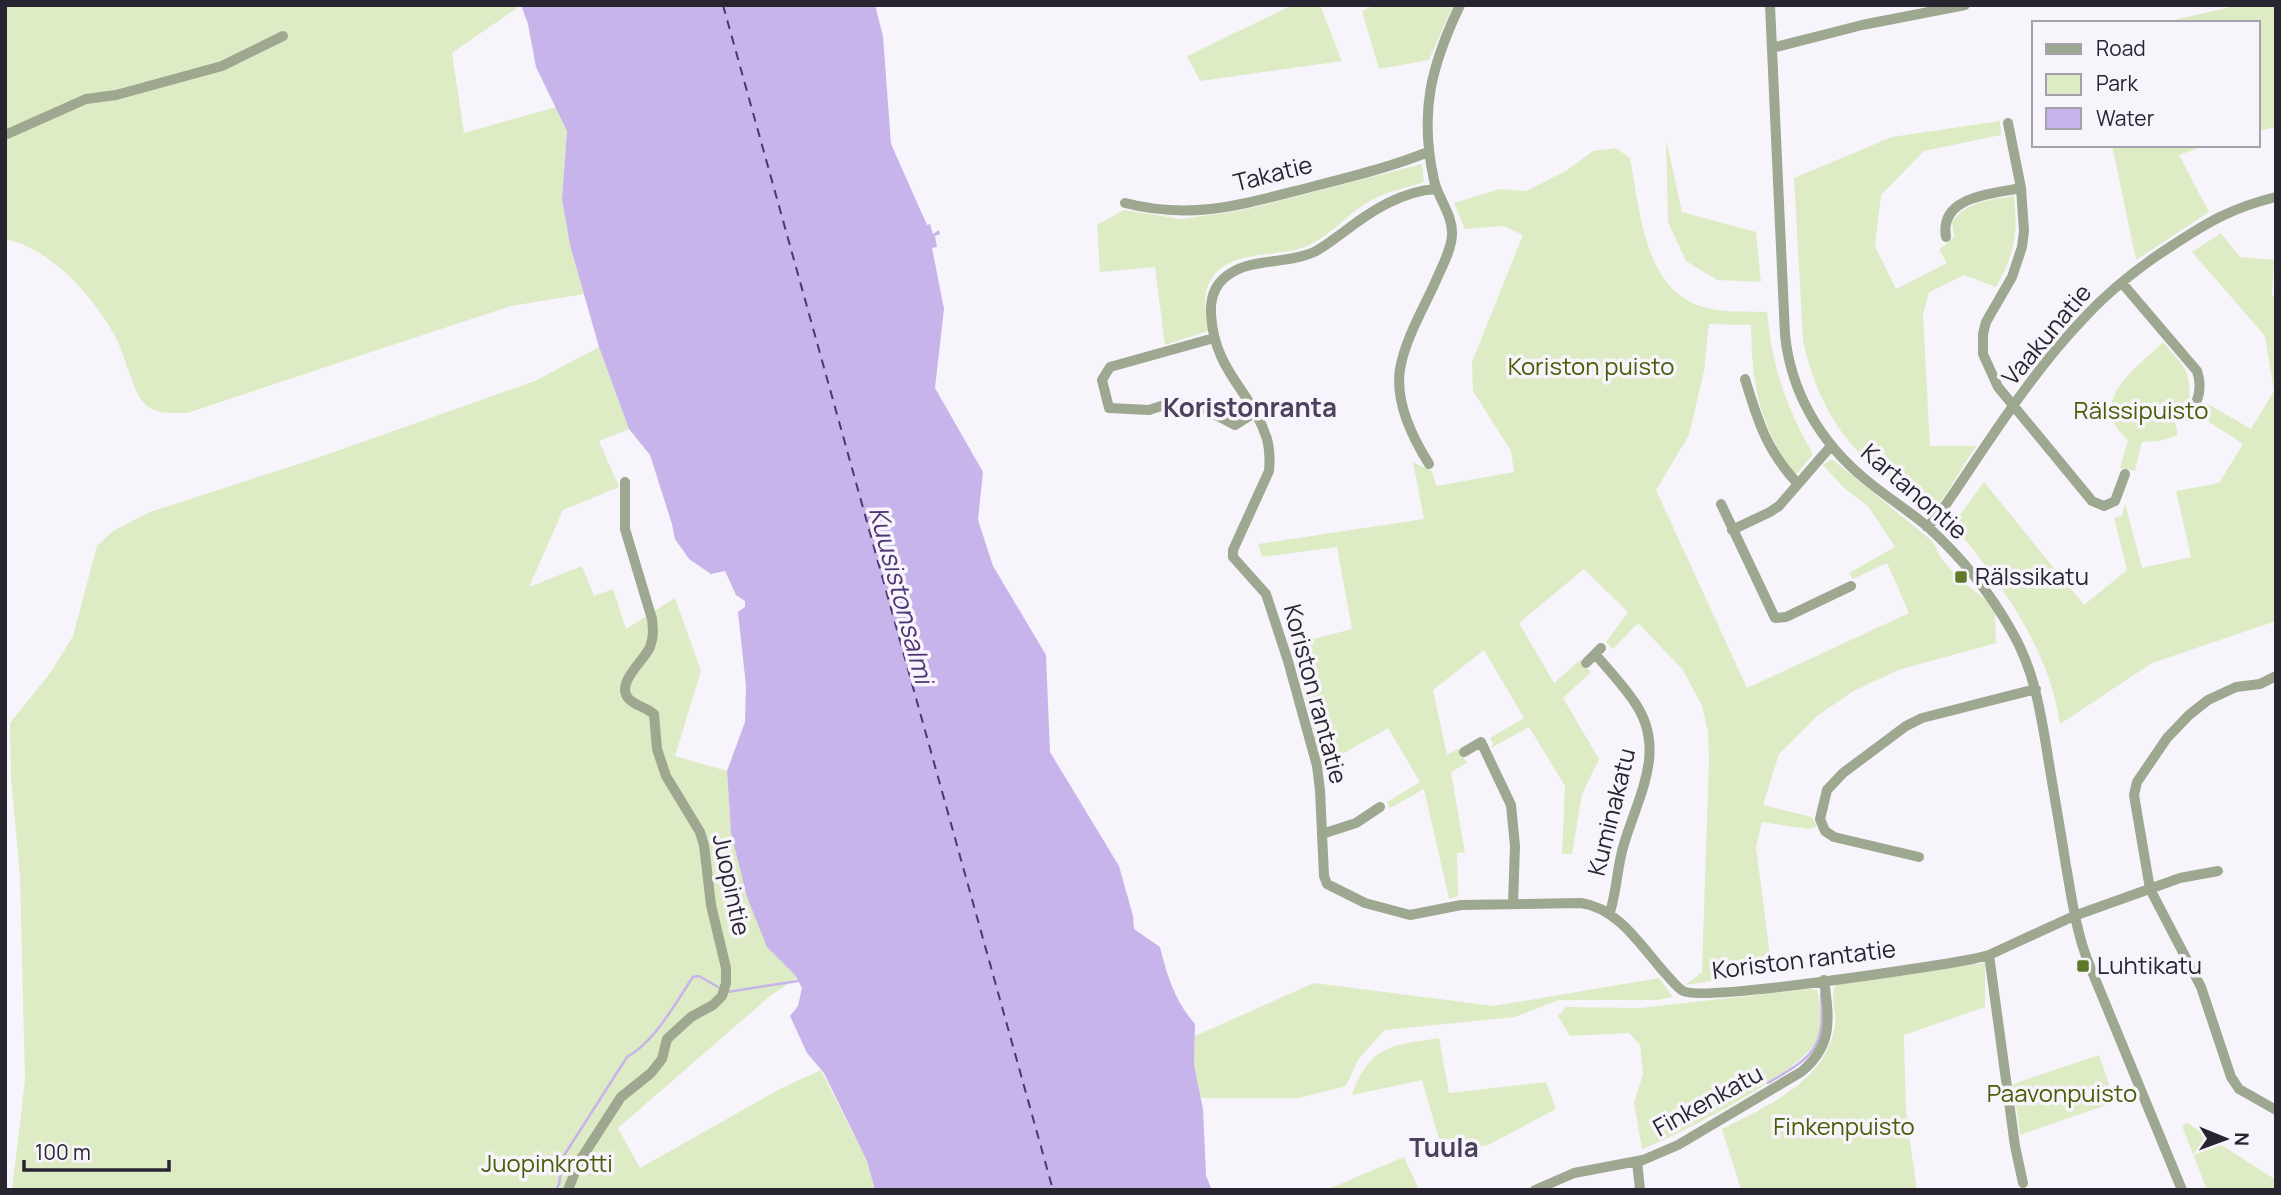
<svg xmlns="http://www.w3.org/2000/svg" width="2281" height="1195" font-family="Manrope,sans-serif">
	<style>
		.green { fill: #ddecc4 }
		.water { fill: #c6b4ea }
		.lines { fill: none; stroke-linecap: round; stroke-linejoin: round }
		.stream { stroke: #c6b4ea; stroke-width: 2.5 }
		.ferry { stroke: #4f3576; stroke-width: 2; stroke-dasharray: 9 7; stroke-linecap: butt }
		.minor { stroke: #9ea78f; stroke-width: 10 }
		.poi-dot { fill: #60782a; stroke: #f7f5fb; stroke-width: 2.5 }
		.labels { text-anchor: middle; stroke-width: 7; stroke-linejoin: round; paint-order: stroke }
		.street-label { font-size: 24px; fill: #282430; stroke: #f7f5fb }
		.park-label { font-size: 24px; fill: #485e07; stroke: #f7f5fb }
		.poi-label { font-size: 24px; fill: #282430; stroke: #f7f5fb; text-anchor: start }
		.neighbourhood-label { font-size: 26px; font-weight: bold; fill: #4a415c; stroke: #f7f5fb }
		.water-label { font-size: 26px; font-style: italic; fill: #4f3576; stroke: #f7f5fb }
	</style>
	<rect width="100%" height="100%" fill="#f7f5fb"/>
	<path class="green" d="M5,5H521L452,53L464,133L556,107L567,131L562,199L570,245L584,294L511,306L187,413C171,413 153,415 142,401C132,387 124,353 115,336C94,297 50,248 5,239Z
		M1293,5H1320L1342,61L1200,81L1187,56Z
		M1375,5H1453L1429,60L1379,69L1362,11Z
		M2239,5H2276V127L2258,131V23H2161Z
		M2000,121L2001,135L1924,151L1881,195L1875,246L1896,289L1947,263L1939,250L1954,237L1952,222C1967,201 1990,200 2014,196C2018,235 2015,253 1996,287L1964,275L1929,292L1923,315L1930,446H1976L1937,508C1917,495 1897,483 1878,469C1837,439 1813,389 1803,340L1794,178L1892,137Z
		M1666,139L1682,212L1756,232L1761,282L1717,280L1686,261L1668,222Z
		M2112,145H2207L2179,155L2209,212L2136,260Z
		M1616,148L1630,158C1640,211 1644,293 1707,308C1726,313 1748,311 1767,312C1773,370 1785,404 1813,454L1795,476C1759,423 1752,388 1751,325L1709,324L1704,371L1689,435L1656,490L1747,688L1909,613L1887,563L1853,579L1849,573L1895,547L1868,506L1844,488L1823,465L1832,459L1932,541L1942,559L1956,576L1987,601L1995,612L1996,643L1898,670L1852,692L1817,716L1779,754L1763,805L1812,817L1817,826L1809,829L1762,822L1756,847L1772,972L1685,985L1702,972L1709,759L1708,732L1702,706L1683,670L1638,623L1613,649L1606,642L1628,612L1584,569L1519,623L1554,683L1580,660L1591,672L1563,698L1599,759L1582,794L1572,854H1562L1565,786L1529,727L1491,748L1493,743L1490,738L1524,718L1484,650L1433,690L1447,755L1458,749L1467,763L1451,772L1465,853H1457L1458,896L1449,899L1424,789L1390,808L1387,802L1420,782L1388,728L1321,766L1293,644L1352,629L1337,547L1262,557L1258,544L1424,519L1413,462L1432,471L1436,486L1514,472L1511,451L1473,391L1472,362L1523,235L1503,226L1465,229L1454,203L1500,189L1527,191L1567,170L1593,151Z
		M1422,164L1424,182C1406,188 1385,192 1368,202C1347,215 1330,236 1307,246C1278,258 1231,249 1212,278C1201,293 1206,314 1208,331L1165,345L1155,267L1100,272L1097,225L1124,210L1181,219L1244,210Z
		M2221,233L2240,257L2274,260L2272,296L2276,297V621L2152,663L2060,724C2048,645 2001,585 1953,524L1984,482L2084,605L2127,570L2114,518L2122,516L2125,503L2142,568L2191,557L2176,491L2219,483L2243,444L2200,416L2206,403L2251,429L2274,391L2265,336L2192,252Z
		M2163,342C2182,365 2192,369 2189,401L2171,406L2178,435L2160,441L2142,442L2135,471L2120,468L2128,440C2084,403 2135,370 2163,342Z
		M599,347L629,429L599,441L619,487L563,510L529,587L582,566L594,596L613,589L626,629L675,598L701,671L675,756L727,771L731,833L797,978L770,996L618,1128L640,1168L780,1089L821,1070L867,1161L875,1190H12L25,1080L20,876L11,778L10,723L51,672L73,636L97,546L113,531L150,512L320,457L535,381Z
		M1985,963V1007L1904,1035L1906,1113L1917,1190H1741L1722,1129C1767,1106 1827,1081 1835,1025C1837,1012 1828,993 1838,983Z
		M1659,978L1673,997L1656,1000H1559L1515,1017L1385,1030L1359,1058L1346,1086L1299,1098H1201L1194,1065L1195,1036L1314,983L1494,1006Z
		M1810,989L1817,990C1821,1003 1825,1026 1819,1038C1804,1071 1679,1135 1642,1149L1634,1103L1643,1074L1640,1045L1629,1033L1570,1036L1558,1016L1566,1007L1640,1008Z
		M1439,1038L1449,1093L1546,1082L1556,1109L1488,1145L1450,1154L1440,1143L1422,1080L1352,1095C1371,1044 1390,1046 1439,1038Z
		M2099,1055L2115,1102L2020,1135L2013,1084Z
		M2187,1123L2276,1180V1190H2207L2182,1126Z
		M1404,1157L1419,1190H1326Z"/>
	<path class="water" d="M521,5H875L883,36L891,144L927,225L930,224L933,234L939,230L940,234L935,236L937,247L932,248L944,309L935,388L983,472L978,520L993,566L1046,655L1050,752L1119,866L1133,916L1134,929L1160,947C1167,976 1175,1001 1195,1024L1194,1065L1203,1109L1206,1176L1212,1190H875L867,1161L824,1073L807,1053L790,1016L798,1006L802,988L795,975L767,947L747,897L731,833L727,771L745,722L746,686L738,612L745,607V601L736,595L725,571L711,574L689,559L675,539L672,524L650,455L629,429L599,347L570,245L562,199L567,131L536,67L528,24Z"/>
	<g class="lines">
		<path class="stream" d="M727,992L798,981
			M1768,1083C1812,1057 1826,1050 1821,994
			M556,1190L559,1184L563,1157L627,1057C654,1043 676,1002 693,977L699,976L718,987"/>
		<path class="ferry" d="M723,5L1053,1190"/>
		<path class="minor" d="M1770,5L1785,335C1791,392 1820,442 1865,479C1885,496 1908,510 1928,527C1961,557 1989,591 2011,630C2033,667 2040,708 2047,751C2053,789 2060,827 2066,866C2072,899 2076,932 2089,964L2182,1190
			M1772,48L1862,25L1965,5
			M2008,123L2021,188
			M5,135L86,99L116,95L222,66L283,36
			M1436,189C1402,191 1371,211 1345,231C1335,238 1325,247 1314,252C1288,264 1255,258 1231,273C1216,282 1210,297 1211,314C1214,372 1252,391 1267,439C1270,450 1270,460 1269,471L1233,550V557L1266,594L1288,661L1317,766L1320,790L1324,876L1327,884L1365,903L1410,915L1461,905L1581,903C1618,908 1641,946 1664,972C1670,978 1676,987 1683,991C1703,1002 1937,966 1973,959L1989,955L2074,916L2180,878L2218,871
			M1125,203C1195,221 1247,203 1315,186C1353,176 1391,167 1428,152
			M1946,237C1939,196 1992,194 2021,188L2024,231L2022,247L2012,277L1986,322L1983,334V354L1998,387L2092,501L2104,506L2115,501L2125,474
			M2122,283L2197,371C2203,388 2199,402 2188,416
			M1214,338L1110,367L1102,380L1109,408L1149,410L1170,403L1199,406L1235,425L1254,413
			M1745,379C1758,422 1767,451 1798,484
			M1429,464C1412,437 1395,401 1400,369C1405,340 1422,311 1434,285C1440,270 1451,252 1452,235C1453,214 1438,199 1434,180C1419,112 1431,66 1460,5
			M1721,504L1775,618L1786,617L1851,586
			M1927,527L1938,516C1983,451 2029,375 2084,318C2109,291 2139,267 2170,247C2208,222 2231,208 2276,197
			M1732,530L1770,512L1779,506L1831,446
			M1595,654C1608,669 1622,684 1633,700C1668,748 1639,794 1624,844C1617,866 1617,890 1610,912
			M1586,663L1601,648
			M2276,676L2260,684L2236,687L2208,700L2189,715L2167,738L2137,782L2134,795L2150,889L2201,987L2231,1077L2239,1089L2276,1110
			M1464,752L1481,742L1511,805L1515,846L1513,904
			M1322,834L1356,823L1380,807
			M1919,857L1834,837L1825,831L1820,819L1827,790L1843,773L1906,726L1922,718L2036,689
			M1989,955L2015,1146L2023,1183
			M1637,1161L1640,1190
			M568,1190L579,1162L621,1097L651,1073L662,1059L667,1039L691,1017L713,1005L722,996L726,983V968L711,905L704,845L700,832L666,776L657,749L654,714C647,708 637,706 630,700C613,685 644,661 650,647C654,637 653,629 652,619L625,529V482
			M1535,1190L1574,1173L1643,1160L1678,1145L1801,1072C1834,1045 1829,1018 1824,980"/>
	</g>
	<g class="poi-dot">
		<rect x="1954" y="570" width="14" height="14" rx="3.5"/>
		<rect x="2076" y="959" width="14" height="14" rx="3.5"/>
	</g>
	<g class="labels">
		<g class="street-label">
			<text transform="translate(1273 174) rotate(-14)" y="8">Takatie</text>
			<text transform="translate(2047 335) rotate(-50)" y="8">Vaakunatie</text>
			<text transform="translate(1914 492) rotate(41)" y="8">Kartanontie</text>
			<text transform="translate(1315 694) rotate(75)" y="8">Koriston rantatie</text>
			<text transform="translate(1612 812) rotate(-76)" y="8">Kuminakatu</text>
			<text transform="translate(731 885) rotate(78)" y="8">Juopintie</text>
			<text transform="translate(1804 960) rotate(-7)" y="8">Koriston rantatie</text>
			<text transform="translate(1708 1101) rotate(-29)" y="8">Finkenkatu</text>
		</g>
		<g class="park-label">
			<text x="1591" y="375">Koriston puisto</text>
			<text x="2141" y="419">Rälssipuisto</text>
			<text x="2062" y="1102">Paavonpuisto</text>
			<text x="1844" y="1135">Finkenpuisto</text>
			<text x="547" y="1172">Juopinkrotti</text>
		</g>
		<g class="poi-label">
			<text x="1975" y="585">Rälssikatu</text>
			<text x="2097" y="974">Luhtikatu</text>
		</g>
		<g class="neighbourhood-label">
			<text x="1250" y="417">Koristonranta</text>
			<text x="1444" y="1157">Tuula</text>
		</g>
		<g class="water-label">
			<text transform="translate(901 595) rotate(75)" y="9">Kuusistonsalmi</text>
		</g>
	</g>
	<rect width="2281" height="1195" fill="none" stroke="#282430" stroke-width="14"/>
	<rect x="2032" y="21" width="228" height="126" fill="#f7f5fb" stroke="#a4a1aa" stroke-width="2"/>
	<rect x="2046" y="44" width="35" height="10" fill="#9ea78f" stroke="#a4a1aa" stroke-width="2"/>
	<text x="2096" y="56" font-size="21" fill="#282430">Road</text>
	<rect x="2046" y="74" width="35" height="21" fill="#ddecc4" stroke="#a4a1aa" stroke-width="2"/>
	<text x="2096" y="91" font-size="21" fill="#282430">Park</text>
	<rect x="2046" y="108" width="35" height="21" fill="#c6b4ea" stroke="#a4a1aa" stroke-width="2"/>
	<text x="2096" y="126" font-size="21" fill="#282430">Water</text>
	<g transform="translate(2225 1139) rotate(91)" stroke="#f7f5fb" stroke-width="5" paint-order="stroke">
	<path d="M0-5L12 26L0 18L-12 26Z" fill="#282430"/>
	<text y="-10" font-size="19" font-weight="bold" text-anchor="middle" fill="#282430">N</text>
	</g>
	<path d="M24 1160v10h145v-10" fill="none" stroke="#282430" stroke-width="3.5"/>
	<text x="35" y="1160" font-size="21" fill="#282430" stroke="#f7f5fb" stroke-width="5" paint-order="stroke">100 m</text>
</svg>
